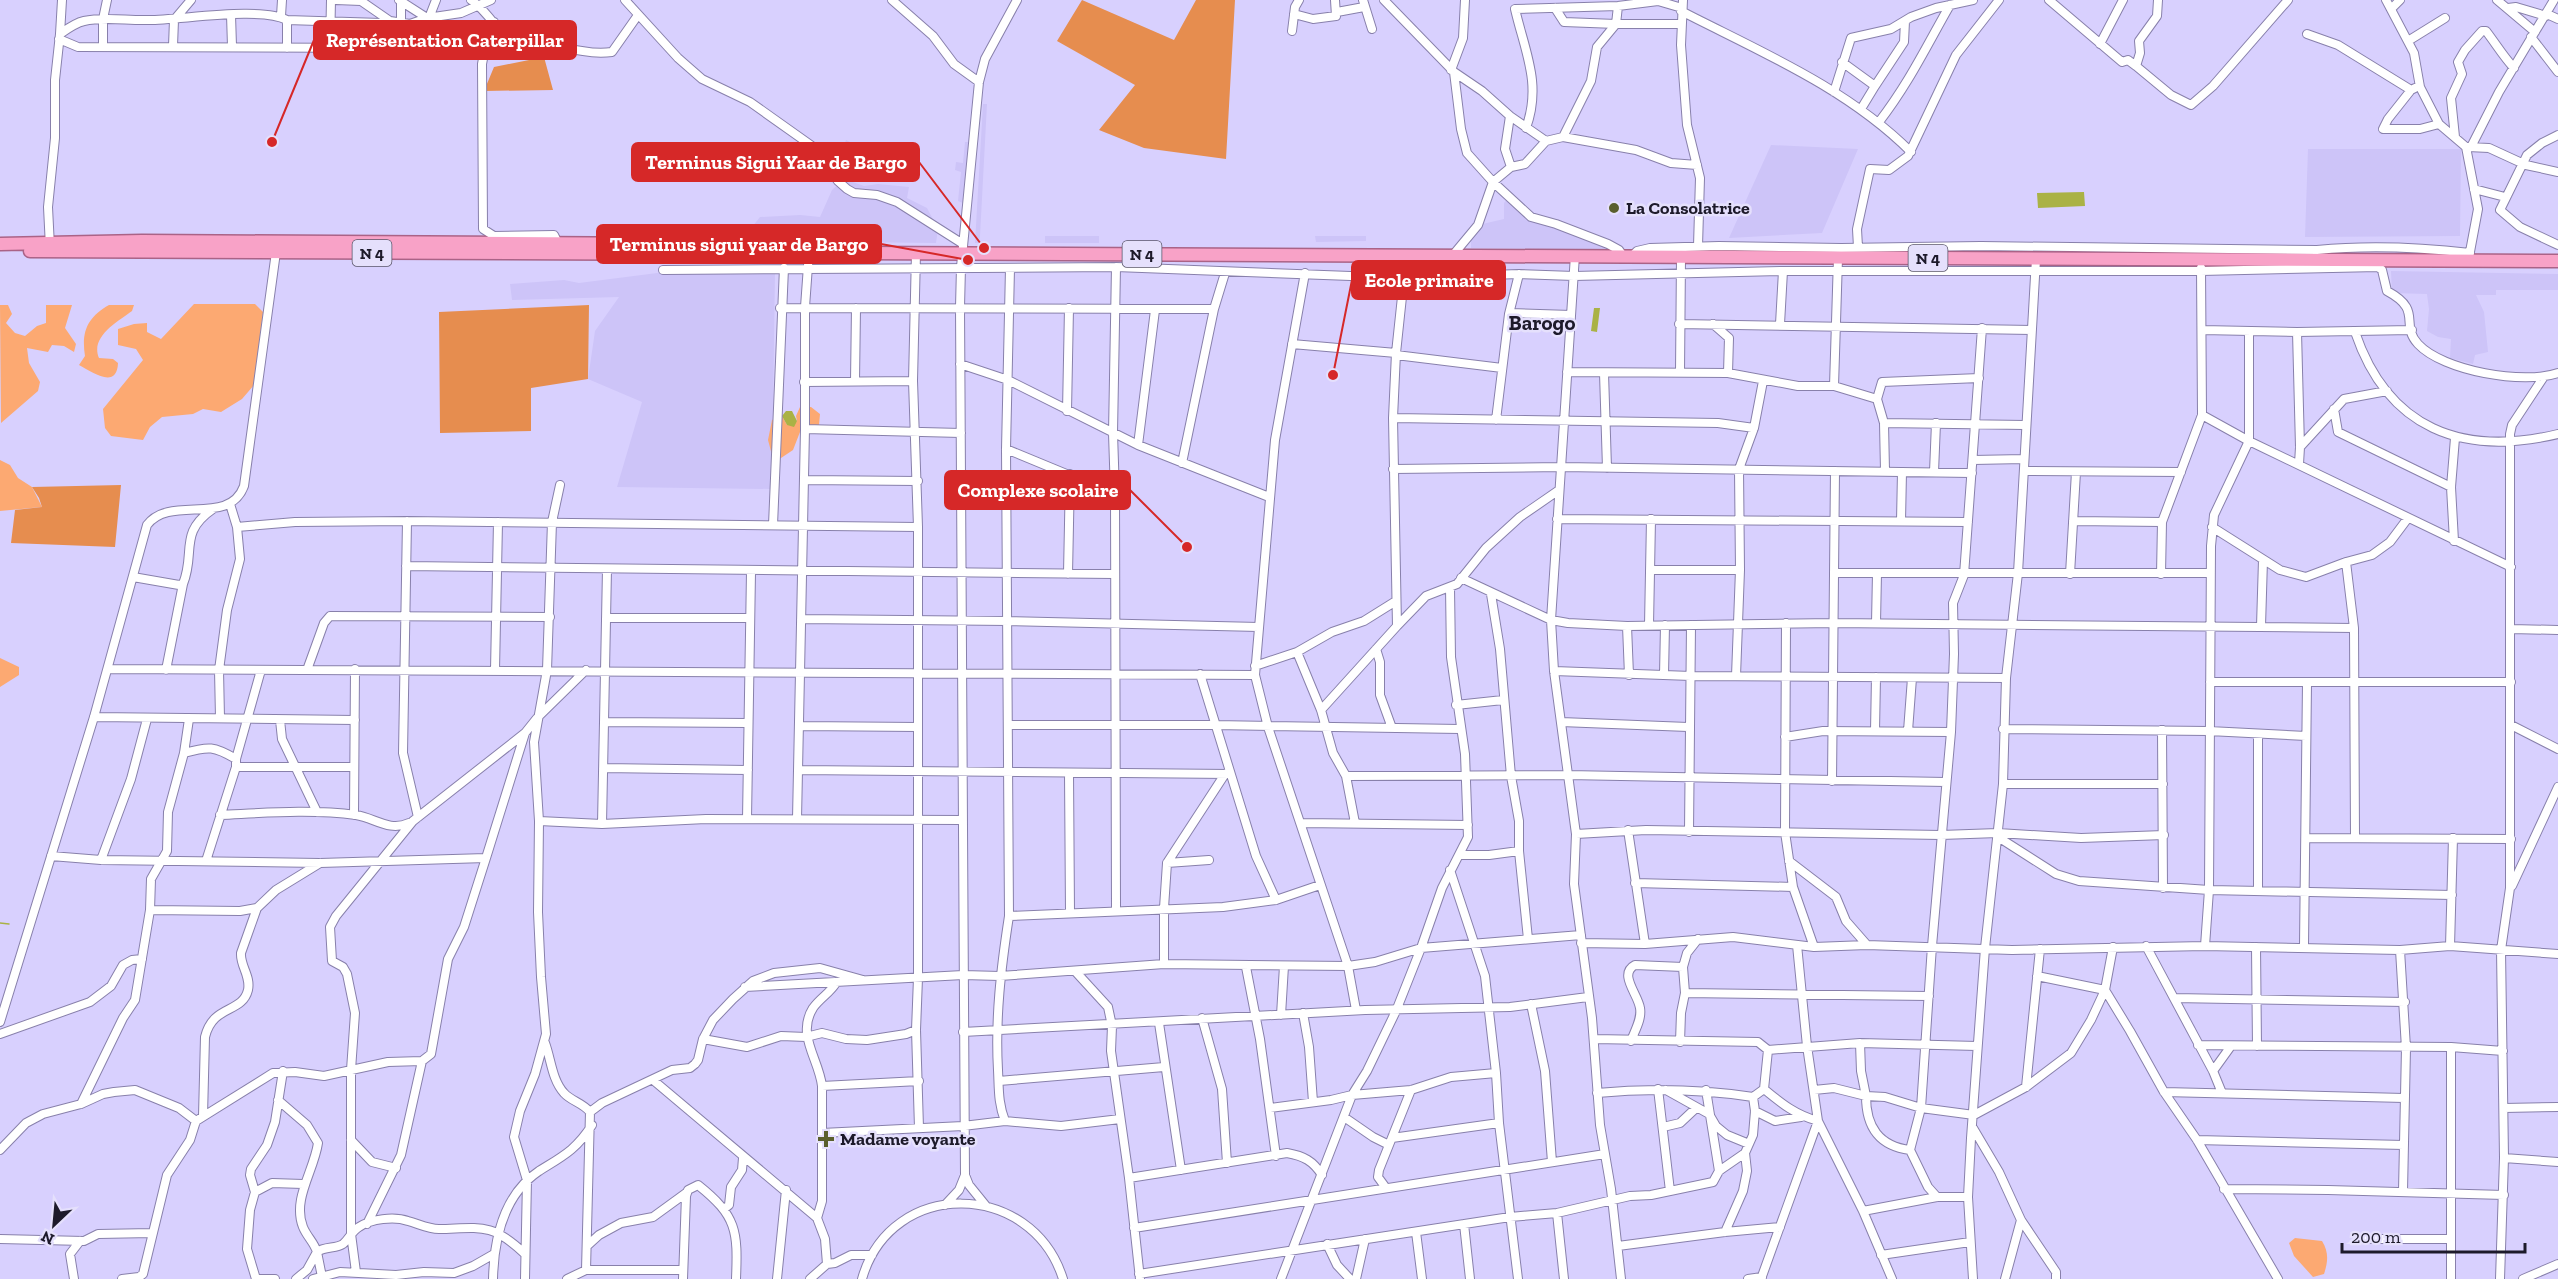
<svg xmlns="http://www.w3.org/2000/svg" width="2558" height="1279" font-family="'Zilla Slab',serif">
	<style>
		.built { fill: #cdc4f8 }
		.green { fill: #fca972 }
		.forest { fill: #e68d4f }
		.water { fill: #aab245 }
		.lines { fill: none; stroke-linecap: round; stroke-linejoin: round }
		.stream { stroke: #aab245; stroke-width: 1.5 }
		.minor-casing { stroke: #8880ab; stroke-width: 10 }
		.trunk-casing { stroke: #aa6387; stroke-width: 15 }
		.minor { stroke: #fff; stroke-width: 8 }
		.trunk { stroke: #f8a2c7; stroke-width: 12 }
		.poi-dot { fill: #5a5f2d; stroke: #e5e0fc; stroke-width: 2 }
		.labels { text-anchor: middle; stroke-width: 5; stroke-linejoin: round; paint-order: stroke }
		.shield { fill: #e5e0fc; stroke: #595569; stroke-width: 1.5 }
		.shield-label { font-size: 16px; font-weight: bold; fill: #1d1a2a }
		.poi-label { font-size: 18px; font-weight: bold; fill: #1d1a2a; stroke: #e5e0fc; text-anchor: start }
		.quarter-label { font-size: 21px; font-weight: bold; fill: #1d1a2a; stroke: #e5e0fc }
		.leader { fill: none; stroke: #d62828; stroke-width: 2 }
		.callout-dot { fill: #d62828; stroke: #e5e0fc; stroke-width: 2 }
		.callout { fill: #d62828; stroke: #d62828; stroke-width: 2 }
		.callout-label { font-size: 20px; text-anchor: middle; font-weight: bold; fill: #fff }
	</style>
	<rect width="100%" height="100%" fill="#d8d0fe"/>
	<path class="built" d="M983,104H987L980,236L979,243H975Z
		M846,140L852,143L847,163L850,181L864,186L878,184L909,187L907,198L927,208L938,229L936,243L755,241L752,227L760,217L800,215L820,217L832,190L842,181L840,158Z
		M965,142H972L969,184L963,203L958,201L961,172L955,170L956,162L963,163Z
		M1771,145L1858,149L1822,233L1729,238Z
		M2308,149H2461L2460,236L2305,237Z
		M1509,197L1536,216L1607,244V250L1471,248V232L1478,225L1504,219V203Z
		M1045,236H1099V243H1045Z
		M1315,236H1366V241L1316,242Z
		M775,271L772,489L617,487L642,402L588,379L595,331L619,297L512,300L510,284L564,280L579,283L665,272Z
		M2391,271L2558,274V290H2496V295H2476L2484,312L2488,352L2475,355L2473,364L2450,358L2451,339L2438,337L2427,331L2429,309L2427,294L2392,293Z"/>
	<path class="green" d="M194,304H255L263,312L254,385L242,399L221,412L203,409L193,414L162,417L150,427L143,440L111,436L105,428L103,409L143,360L136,349L118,345V329L134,324L147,323V332L161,339Z
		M0,305H8L12,314L6,323L15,333L25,336L37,326L46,323V305H72L65,328L76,344L74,352L64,346L52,345L48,352L27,348L29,363L40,382L38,391L1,423Z
		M109,305H134L132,311C117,322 90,337 99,358L113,359L118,363C117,390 92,372 79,365L85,356C81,331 88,317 109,305Z
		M800,407H811L820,414L819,425L812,434L800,432L793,450L781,458L772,455L768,440L772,420L782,416L787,425L797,421L796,416Z
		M0,460L10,465L18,478L32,487L42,507L0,511Z
		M0,658L19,667V675L0,687Z
		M2295,1238L2322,1241C2329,1252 2328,1262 2324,1274L2313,1277L2294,1256L2289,1243Z"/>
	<path class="forest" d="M1082,0L1174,40L1196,0H1235L1226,159L1144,148L1099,130L1135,85L1057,41Z
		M544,57L553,90L484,91L494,67Z
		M589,305L588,379L531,388V431L440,433L439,312Z
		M121,485L115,547L11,543L15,510L42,507L39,498L32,487Z"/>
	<path class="water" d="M2084,192L2085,206L2038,208L2037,193Z
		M1594,308H1600L1597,332L1591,331Z
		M786,411H792L797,421L794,427L787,425L782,416Z"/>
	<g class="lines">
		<path class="stream" d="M0,923L9,924"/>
		<defs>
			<path id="minor" d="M336,0L361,1L390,21L410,24L427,18L461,13L491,0
				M399,0L427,18
				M471,0C488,11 497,31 512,44C529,58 547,47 566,49C585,50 591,55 612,52L638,15
				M625,0L678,58L702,79L750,102L812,146L838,181L847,189L854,193L877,195L897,202L963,244
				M892,0L933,36L954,64L979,82
				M1363,0L1372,29
				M1384,0L1454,72L1461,129L1467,153L1493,182L1531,217L1556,224L1608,244L1619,250L1624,257
				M1683,0L1681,45L1687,125L1700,178L1698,246
				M2049,0L2122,62L2128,60L2136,66
				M2158,0L2157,16L2139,41L2140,53L2136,66L2171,95L2191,105L2213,86L2288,0
				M2386,0L2414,53L2420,87L2439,124L2466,147L2478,209L2469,257
				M2497,0L2535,32
				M1555,8L1564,22L1616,24L1618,6
				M2508,8L2516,7L2546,16
				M2391,9L2400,0
				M1681,11C1761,52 1847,88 1911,152
				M1337,12L1364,7
				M1294,14L1313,19L1336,16L1335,0
				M2547,14L2558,19
				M231,15L232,46
				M281,16L282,0
				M429,18L436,0
				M494,22L486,43L482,64L483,229L494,236L554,235L558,243
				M1292,31L1295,7L1299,0
				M60,34L62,0
				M2307,34L2338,45L2411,90
				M2531,37L2558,72
				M59,39L78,47L399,48L401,45V1
				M2408,41L2445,18
				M2100,44L2123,0
				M173,46L174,20L191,0
				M103,47V19L107,0
				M287,48V20
				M330,48L331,0
				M1842,62L1875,86L1861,109
				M1451,70L1463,38L1465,0
				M1454,72L1482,91L1510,116L1505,149L1511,167
				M1875,86L1904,42L1905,21
				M2415,88L2411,90L2388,119L2383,129H2420L2439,124
				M1834,92L1851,38L1891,29L1911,17L1936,8L1973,0
				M1510,116L1546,141
				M1879,122C1909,83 1926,47 1950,5
				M1526,128C1542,84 1525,52 1515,9L1618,6L1658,1L1682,8
				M2558,135L2542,143L2527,155L2500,210L2520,227L2558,245
				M1563,137L1591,81L1597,47L1616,24H1681
				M2455,137L2451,98L2462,74L2458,62L2465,50L2482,31H2486C2496,44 2503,56 2514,68
				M2472,145L2499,92L2554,0
				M2468,147L2489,148L2526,165L2558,172
				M2474,189L2505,197
				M50,247L48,207L55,138V80L60,34C67,29 75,23 84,21C105,16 128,21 149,20C181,20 261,6 287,20L381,23L390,21
				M1858,247L1857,229L1870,169L1889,170L1908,156L1956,55L1999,0
				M916,253L913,381L918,527V978L916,1030L919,1128
				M1453,255L1478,225L1493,182L1511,167L1525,164L1546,141L1563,137L1636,150L1671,163L1697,165
				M1575,255L1551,620L1554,671L1576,834L1574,884L1592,1018L1600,1125L1611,1189L1621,1279
				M1632,256L1637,251L1650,248L1719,246L1841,248L1981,246L2317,250C2369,245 2418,247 2470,253
				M1116,267L1113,433L1115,494L1116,911
				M663,270L1116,267L1404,278L1519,274L1574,276L1783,271H2201L2378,267L2382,270L2387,291C2424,311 2399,323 2418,344C2443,371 2524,385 2558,373
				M1305,273L1275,440L1255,675L1268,727L1348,966L1356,1010
				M780,308L1214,309
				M1510,313L1571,315
				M1679,324L2032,330
				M1713,324L1729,338L1728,373
				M1780,324L1783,271
				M2202,330L2297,332L2412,330
				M2297,332L2300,447L2299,464
				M2355,332C2388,429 2462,457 2558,434
				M1292,344L1396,353
				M1396,355L1502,368
				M960,364L1008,380L1138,445L1269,497
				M1567,372L1728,373L1798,386H1834L1877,399
				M1680,372L1681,257
				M1604,373L1607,468
				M855,381L856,308
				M804,382L913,381
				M1834,386L1838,258
				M2334,409L2338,432L2451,487
				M1067,411L1069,308
				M2202,415L2249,441L2511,567
				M1393,418L1718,423L1754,428
				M1496,420L1509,314L1519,274
				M1884,423L2025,425
				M805,429L961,433
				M1138,445L1155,310
				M2300,447L2344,399L2387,391
				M1006,449L1115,494
				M1973,460L2024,459
				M1182,463L1214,309L1225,273
				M1393,469L1562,467L1972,473
				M1885,471L1884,423L1877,399L1882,382L1979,378
				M2024,471L2181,472
				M1934,472L1936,423
				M804,480L918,481
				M1557,519L1968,522
				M407,521L403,753L418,817
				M1901,521L1902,472
				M2073,521L2162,522
				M773,525L784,268
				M237,527L295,522L407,521L918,527
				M2212,527L2280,570L2306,577L2346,562L2372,555L2390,542L2408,518
				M2454,541L2451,487L2455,438
				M2346,562L2354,628L2355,838
				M406,566L1114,574
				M1650,570H1740
				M1834,573H2209
				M1068,574L1070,474
				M2070,574L2076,472
				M2161,574L2162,522L2202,415L2201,268
				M133,577L179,585L183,584C196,552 178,533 213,509
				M1461,578L1551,620L1568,623L1627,626L1834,623L2354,628
				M1491,594L1500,649L1511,776L1519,821V851L1528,939
				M606,618H750
				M801,619L1009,621L1259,627
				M1786,623L1785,832L1793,887L1814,947
				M1876,623L1877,573
				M1649,625L1651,519
				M1397,626L1426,596L1457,584L1486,548L1520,517L1559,490
				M1627,626L1629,675
				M2261,626L2263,560
				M2511,629L2558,630
				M1376,649L1380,662V695L1392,728
				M1297,652L1321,710L1333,753L1346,776L1355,823
				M1255,666L1297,652L1332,632L1364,621L1396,601
				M108,669L1255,675
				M166,670L183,584
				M307,670L324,623L330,616L550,617
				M495,670L498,522
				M1554,671L1691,676L2006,678
				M1200,674L1256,856L1276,900
				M1664,675L1665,625
				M1736,676L1740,570L1739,469L1754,428L1763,381
				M2210,682H2511
				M1456,705L1503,700
				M1321,710L1397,626L1393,418L1396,353L1404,278
				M94,717L355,720
				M220,718L219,670L227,610L240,559L237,527L230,504
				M280,720L282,739L317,812
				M604,722L748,723
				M1561,722L1688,727
				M1009,725H1215L1460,729
				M2511,725L2558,749
				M799,726L918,727
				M2003,729L2209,731L2306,736
				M2162,730L2163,888
				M1875,731L1876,677
				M1908,731L1912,678
				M1785,737L1823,731L1951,732
				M184,753C209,746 214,746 236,759
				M236,767H354
				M603,768L748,770
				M798,770L1230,774
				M1069,773L1070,913
				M1346,776L1568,775L1946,782
				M1832,781L1835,471
				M2003,784H2163
				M220,815C264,813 311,809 356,815C375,818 389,832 409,823
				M354,815L355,669
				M747,819L751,572
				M797,819L805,429V307L809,252
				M539,821L602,824L706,819L963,820
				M1302,823L1468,825
				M602,824L607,569
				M1628,830L1645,944
				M1689,832L1691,625
				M1576,834L1646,830L1941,835L1998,833L2081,838L2164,835
				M1998,837L2056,874L2079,881L2209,890L2452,895
				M2306,838L2511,839
				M1460,855H1489L1519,851
				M51,856L101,860L320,863L486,858L525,733
				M101,860L131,779L147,719
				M206,861L236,767V759L261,670
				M1789,861L1836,897L1846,921L1867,945
				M1167,863L1209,860
				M1450,870L1485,976L1496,1073L1499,1123L1518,1279
				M1635,883L1793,887
				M2512,886L2558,787
				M2258,890V735
				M150,910L240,911L257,908
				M1009,916L1223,907L1276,900L1320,885
				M1581,943L1645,944L1733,937L1814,947L1867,945L2012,950L2205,946L2400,950L2450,946L2558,954
				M2146,946L2213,1071L2222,1093
				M2205,946L2209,890L2211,546L2214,515L2249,441V332
				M2304,946L2307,683
				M2450,946L2453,838
				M2113,947L2105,990L2130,1031L2164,1092L2197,1140L2278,1279
				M2256,947L2257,1046
				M2400,950L2406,1048L2403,1191
				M1164,964V908L1167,863L1225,774
				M1246,967L1260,1039L1276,1156
				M1075,971L1108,1007L1112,1026L1111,1051L1129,1178L1140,1279
				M745,987L963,975L1000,976L1164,964L1348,966L1375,962L1421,948L1581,935
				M1685,993L1929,996
				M2174,998L2405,1002
				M1531,1004L1545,1071L1552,1162
				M1303,1013L1309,1047L1313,1102
				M1281,1015L1284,966
				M1202,1018L1222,1089L1227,1163
				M0,1022L94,717L147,525C170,494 229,527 244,486L276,252
				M1159,1023L1181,1170
				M963,1032L1365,1010L1510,1007L1588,997
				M0,1034L90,1002L111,986L123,965L132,960L142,959
				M703,1039L747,1047L781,1036L806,1037L822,1033L846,1039L867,1040L906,1034L916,1030
				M1594,1039L1758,1042L1768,1050L1860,1043L1977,1046
				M1631,1041C1635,1030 1642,1019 1640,1008C1638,994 1618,974 1635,965L1683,967
				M1680,1042L1681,1013L1685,993L1683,967L1687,953L1698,939
				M545,1043C551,1059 552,1080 564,1093C571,1101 583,1103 590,1112L586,1270
				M1860,1043L1861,1071L1866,1096L1885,1097L1921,1108L1974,1115L2026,1087L2071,1053L2091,1020L2105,990L2037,976
				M2198,1045L2451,1047L2503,1051
				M2213,1071L2231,1046
				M653,1080L817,1218L825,1239L827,1264L835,1263L851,1255H872
				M999,1081L1164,1067
				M822,1086L919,1081
				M2026,1087L2040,949
				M1658,1089L1670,1191
				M1764,1089C1782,1104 1796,1115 1818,1121L1863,1211L1892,1279
				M1666,1090L1709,1114L1716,1126L1727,1135L1749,1144
				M1706,1090L1719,1171
				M1814,1090L1834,1088L1866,1096C1866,1127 1879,1146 1910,1150
				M2164,1092L2404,1098
				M1597,1093C1651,1088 1699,1089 1753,1097L1764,1089L1768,1050
				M278,1100L307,1125L318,1143C314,1171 292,1199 303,1227C307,1237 314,1242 317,1252L307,1270L296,1279
				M81,1104L123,1018L135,1000L150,910L151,879L167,851L168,812L184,753L189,719
				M1270,1108L1331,1100L1352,1095L1411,1090L1451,1077L1496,1073
				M2504,1108L2558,1107
				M1755,1111L1775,1121L1801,1117
				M590,1112L602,1103L672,1070L690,1068L695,1064L698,1060L703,1039L713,1020L733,999L753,981L774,973L820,968L863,980
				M203,1116L205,1037C213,1004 242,1014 248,990C251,976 240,966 241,953L257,908L276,890L320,863
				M1344,1117L1373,1137L1389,1145
				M1005,1121L1061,1126L1120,1119
				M1663,1127L1680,1123L1696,1108
				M1973,1128L1999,1172L2021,1220L2056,1272V1279
				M822,1133L963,1126L1005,1121C998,1103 999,1089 998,1070C995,1018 1001,968 1009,916L1006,449L1010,268
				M1392,1138L1499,1123
				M351,1140L372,1162L396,1168
				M2197,1140L2404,1145
				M0,1150L26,1123L43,1114L81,1104L103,1094L114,1092L135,1090L179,1108L196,1121
				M2504,1158L2558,1162
				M1129,1178L1287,1153C1304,1156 1313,1161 1322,1175
				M1386,1188L1378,1177L1379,1170L1411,1090
				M2224,1189L2328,1190L2504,1195
				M255,1192L272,1183L303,1184
				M1937,1197L1928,1187L1910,1150L1921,1108L1932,946L1951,732L1954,654L1953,603L1964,575L1982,328
				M945,1205L959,1190L965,1175
				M986,1206L969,1185L965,1175L960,307L961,267L979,82L985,59L1017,0
				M724,1209L729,1205L731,1187L742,1170L743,1158
				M1863,1211L1937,1197H1968
				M1557,1213L1564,1279
				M817,1218L822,1201V1086C819,1059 796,1035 813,1008C820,998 830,993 836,983
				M367,1224L401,1155L422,1061
				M1464,1224L1470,1279
				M1134,1228L1605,1154
				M1416,1232L1422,1279
				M1725,1232L1743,1191L1747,1171L1745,1153L1753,1135L1755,1111L1753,1097
				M0,1239L84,1241L98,1234L152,1233
				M2365,1239H2451
				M1327,1244L1337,1265L1350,1279
				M588,1245L599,1235L621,1223L653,1217L686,1193
				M1618,1246L1725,1232L1780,1227
				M1881,1255L1970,1242
				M356,1272L351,1234V1070L355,1013L347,974L343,967L332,961L330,927L336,916L413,821L525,733L537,718L586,670
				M1139,1274L1510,1217L1557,1213L1630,1196L1651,1195L1713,1182L1719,1171L1745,1153
				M322,1277L317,1252C325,1246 336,1249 343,1244C349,1239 352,1231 359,1227C371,1219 394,1216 408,1221C419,1224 428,1229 439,1229C480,1228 491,1222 524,1253
				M74,1279L70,1254L80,1241
				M122,1279L139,1277L143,1274L167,1175L190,1140L196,1121L273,1073L295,1072L324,1076L388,1062L422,1061L431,1054L448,959L464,927L486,858
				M256,1279L247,1249L250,1210L255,1192L250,1175L251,1169L267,1145L275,1122L283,1071
				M256,1279H275
				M313,1279L340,1272L396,1275L424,1272L454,1273L473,1266L494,1254
				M493,1279C494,1239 503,1195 539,1171C563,1156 576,1150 592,1125
				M525,1279L527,1180L514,1137L520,1111L535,1074L546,1034L541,977L538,912L539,821L534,742L547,670L552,522L560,485
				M567,1279L586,1270H683
				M683,1279L686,1196L688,1190L698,1185C737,1216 738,1231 736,1279
				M777,1279L786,1190
				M810,1279L827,1264
				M862,1279C891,1177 1032,1180 1063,1279
				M1281,1279L1352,1095L1367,1071L1396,1011L1421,948L1442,888L1468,837L1465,754L1451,657L1450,588
				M1356,1279L1365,1239
				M1748,1279L1762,1277
				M1761,1279L1818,1121L1807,1046L1797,945
				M1973,1279L1968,1197L1971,1138L1985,948L2003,784L2006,678L2018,573L2036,259
				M2005,1279L2021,1220
				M2451,1279V1047
				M2500,1279L2504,1158L2501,950L2510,888V434L2512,425L2543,378
				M2523,1279L2558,1264"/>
			<path id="trunk" d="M0,244L142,241L680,244L743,250L862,253L2558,261
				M30,251L721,254"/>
		</defs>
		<use href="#minor" class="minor-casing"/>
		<use href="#trunk" class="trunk-casing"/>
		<use href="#minor" class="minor"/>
		<use href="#trunk" class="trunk"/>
	</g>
	<g class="poi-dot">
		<circle cx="1614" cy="208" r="6"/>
		<path d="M823 1130h6v6h6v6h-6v6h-6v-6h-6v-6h6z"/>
	</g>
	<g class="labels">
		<g class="shield">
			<rect x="352.5" y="240" width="39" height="26" rx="4.5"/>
			<rect x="1122.5" y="241" width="39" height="26" rx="4.5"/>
			<rect x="1908.5" y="245" width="39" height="26" rx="4.5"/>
		</g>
		<g class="shield-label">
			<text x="372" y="259">N 4</text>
			<text x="1142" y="260">N 4</text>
			<text x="1928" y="264">N 4</text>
		</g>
		<g class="poi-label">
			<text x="1626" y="214">La Consolatrice</text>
			<text x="840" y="1145">Madame voyante</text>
		</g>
		<g class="quarter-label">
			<text x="1542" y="330">Barogo</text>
		</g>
	</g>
	<path class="leader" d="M272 142L314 40M984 248L919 162M968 260L881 244M1333 375L1352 280M1187 547L1130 490"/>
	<g class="callout-dot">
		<circle cx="272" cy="142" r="6"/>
		<circle cx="984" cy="248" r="6"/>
		<circle cx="968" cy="260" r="6"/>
		<circle cx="1333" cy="375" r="6"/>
		<circle cx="1187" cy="547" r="6"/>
	</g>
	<g class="callout">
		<rect x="314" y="21" width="262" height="38" rx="6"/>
		<rect x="632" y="143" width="287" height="38" rx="6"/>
		<rect x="597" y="225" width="284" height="38" rx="6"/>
		<rect x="1352" y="261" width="153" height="38" rx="6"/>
		<rect x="945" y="471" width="185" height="38" rx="6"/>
	</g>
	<g class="callout-label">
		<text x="445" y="47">Représentation Caterpillar</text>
		<text x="776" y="169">Terminus Sigui Yaar de Bargo</text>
		<text x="739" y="251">Terminus sigui yaar de Bargo</text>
		<text x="1429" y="287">Ecole primaire</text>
		<text x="1038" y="497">Complexe scolaire</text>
	</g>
	<g transform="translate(54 1225) rotate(206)" stroke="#e5e0fc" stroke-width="4.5" paint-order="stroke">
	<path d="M0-4.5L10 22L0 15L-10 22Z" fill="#1d1a2a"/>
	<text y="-9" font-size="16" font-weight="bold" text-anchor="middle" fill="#1d1a2a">N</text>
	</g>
	<path d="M2342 1243v9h183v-9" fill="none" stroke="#1d1a2a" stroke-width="3"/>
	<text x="2351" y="1243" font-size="18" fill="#1d1a2a" stroke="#e5e0fc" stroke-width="4.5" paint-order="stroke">200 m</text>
</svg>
